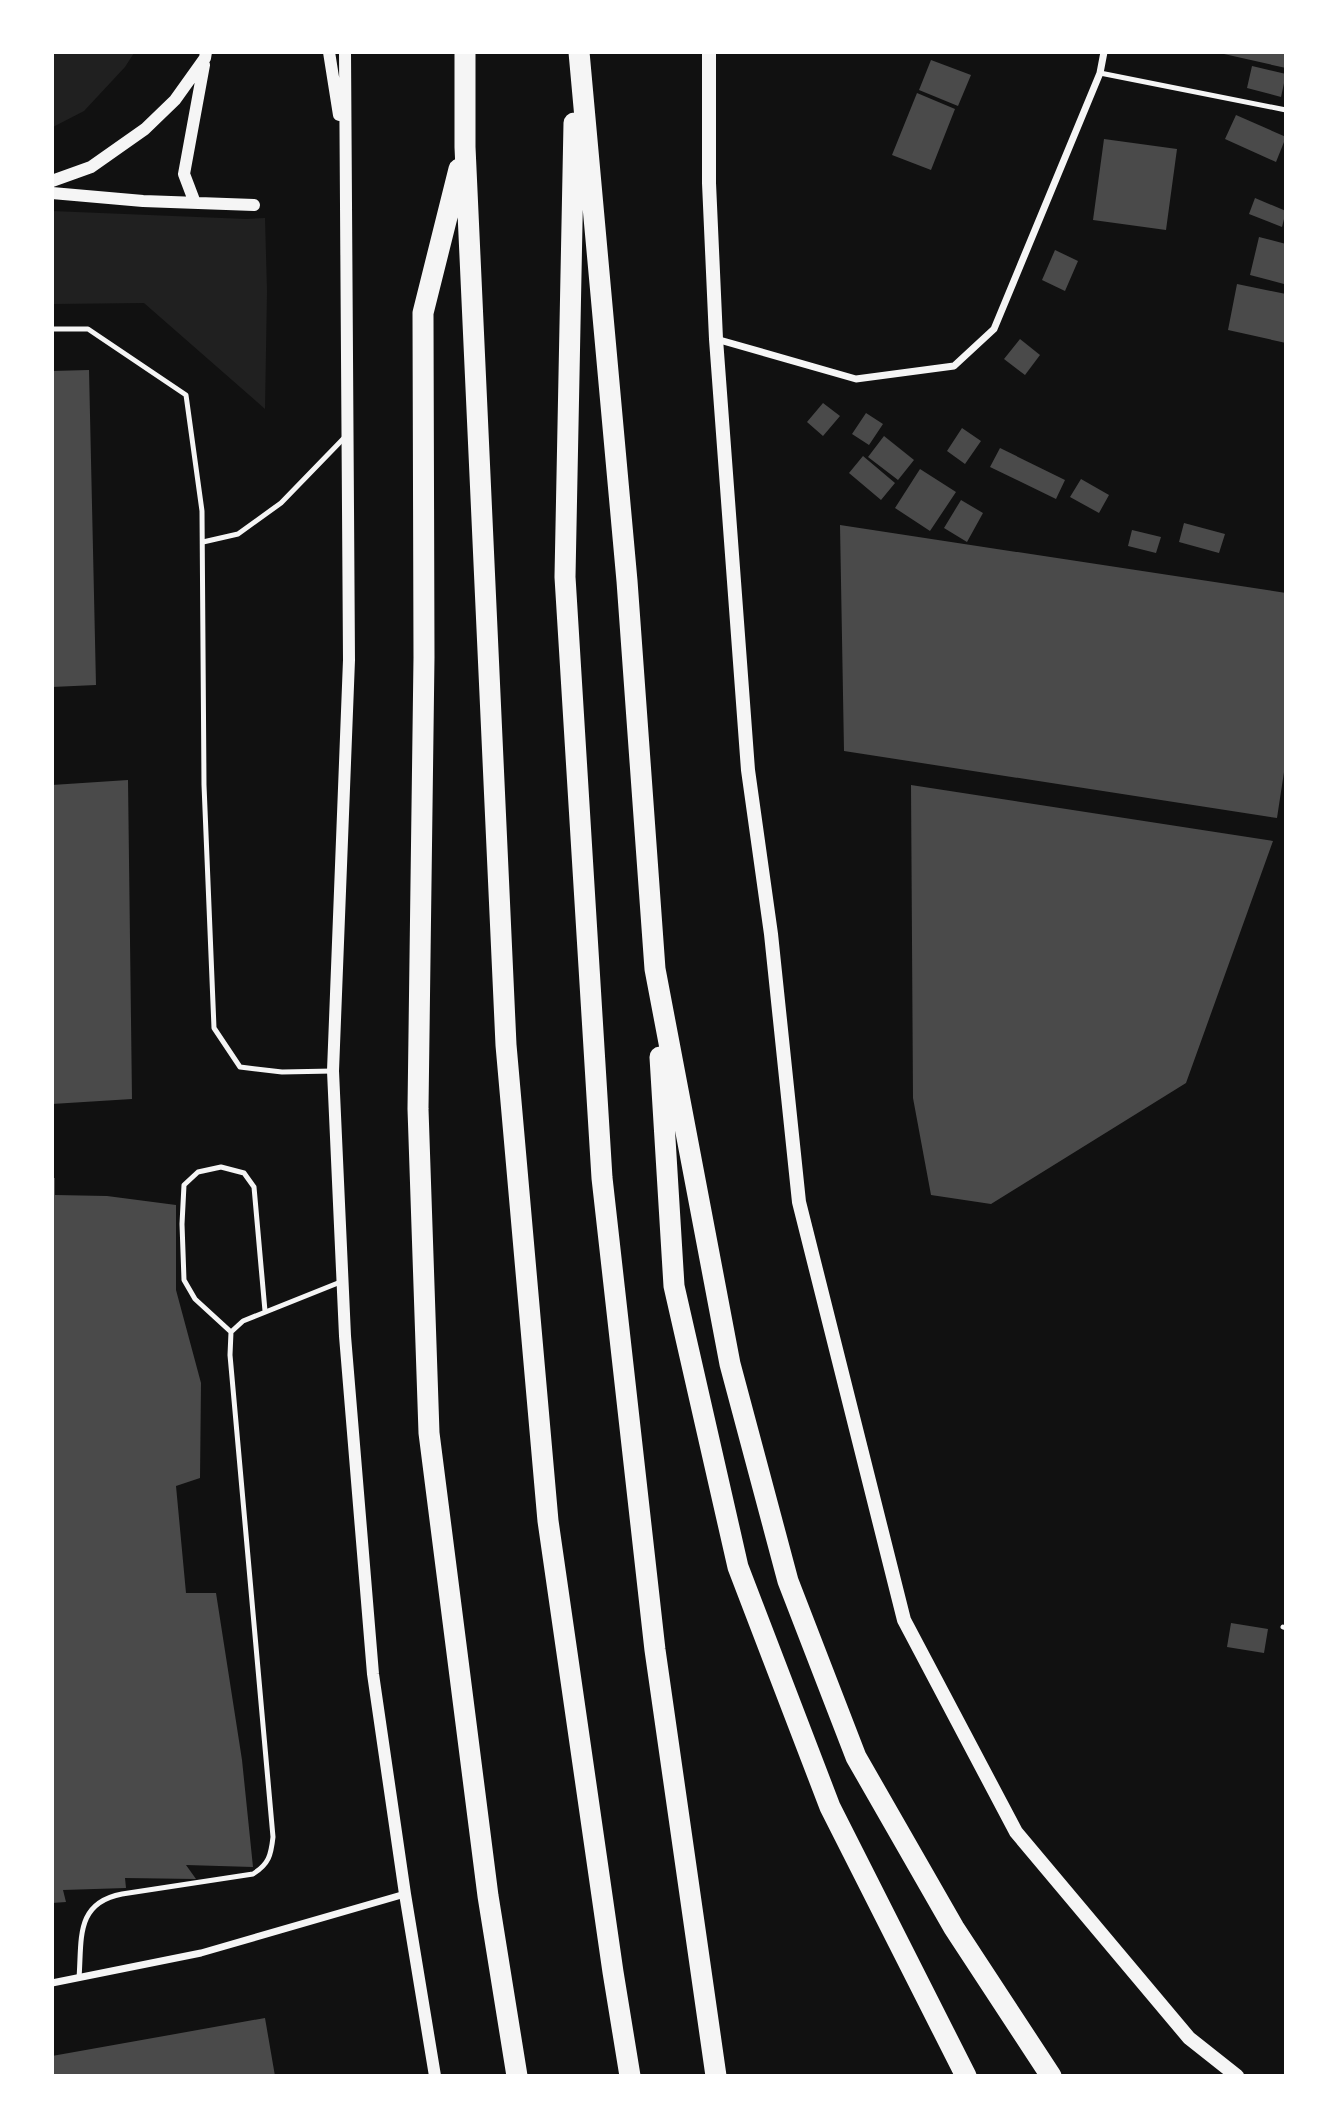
<svg xmlns="http://www.w3.org/2000/svg" width="1338" height="2128" font-family="'Noto Serif',serif">
	<style>
		.green { fill: #202020 }
		.building { fill: #4a4a4a }
		.lines { fill: none; stroke-linecap: round; stroke-linejoin: round }
		.service { stroke: #f5f5f5; stroke-width: 5 }
		.minor { stroke: #f5f5f5; stroke-width: 7 }
		.tertiary { stroke: #f5f5f5; stroke-width: 12 }
		.secondary { stroke: #f5f5f5; stroke-width: 14 }
		.motorway { stroke: #f5f5f5; stroke-width: 21 }
	</style>
	<rect width="100%" height="100%" fill="#111"/>
	<path class="green" d="M53,52H134V53L125,67L84,111L53,127Z
		M52,211L246,219L265,218L267,291L265,409L144,303L53,304Z"/>
	<path class="building" d="M1224,52H1286V68L1224,54Z
		M931,60L971,75L958,106L919,90Z
		M1252,66L1286,74L1281,97L1247,88Z
		M917,93L955,109L931,170L892,155Z
		M1236,115L1286,137L1276,162L1225,139Z
		M1104,139L1177,149L1166,230L1093,220Z
		M1255,198L1286,211L1282,227L1249,214Z
		M1259,237L1286,244L1284,284L1250,275Z
		M1055,250L1078,261L1065,291L1042,280Z
		M1237,284L1286,294V343L1228,330Z
		M1020,339L1040,355L1025,375L1004,359Z
		M89,370L96,685L52,687V371Z
		M823,403L840,416L823,436L807,422Z
		M866,413L883,424L869,445L852,434Z
		M962,428L981,441L965,464L947,451Z
		M884,436L914,460L898,480L868,457Z
		M1000,448L1065,480L1056,499L990,467Z
		M863,456L895,483L881,500L849,473Z
		M920,469L956,492L930,531L895,508Z
		M1081,479L1109,495L1099,513L1070,497Z
		M961,500L983,513L967,542L944,528Z
		M1184,523L1225,534L1219,553L1179,542Z
		M840,525L1286,593V759L1277,818L844,751Z
		M1132,530L1161,537L1156,553L1128,546Z
		M128,780L132,1099L52,1104V785Z
		M911,785L1273,841L1186,1083L991,1204L931,1195L913,1098Z
		M52,1178H55V1195L107,1196L176,1205V1290L201,1383L200,1478L176,1486L186,1593H216L242,1760L253,1867L186,1865L196,1879L125,1878L126,1888L63,1890L66,1902L52,1903Z
		M1231,1623L1268,1629L1264,1653L1227,1647Z
		M265,2018L275,2076H52V2056Z"/>
	<g class="lines">
		<path class="service" d="M1100,73L1286,110
			M52,329H88L186,395L202,511L204,785L214,1028L240,1067L282,1072L333,1071
			M203,542L238,534L281,503L344,438
			M231,1332L195,1299L184,1280L182,1224L184,1185L198,1172L221,1167L244,1173L254,1187L265,1311
			M1283,1627L1286,1628
			M79,1978C82,1939 75,1903 122,1894L253,1874C269,1864 271,1855 273,1837L230,1355L231,1332L243,1321L343,1281"/>
		<path class="minor" d="M716,339L856,379L954,366L994,329L1100,73L1104,52
			M52,1983L201,1953L405,1894"/>
		<path class="tertiary" d="M329,52L339,115
			M345,52L349,660L333,1071L345,1336L373,1674L405,1894L435,2076
			M52,181L91,167L145,129L175,100L205,58L206,52
			M52,193L143,201L254,205
			M195,203L184,174L204,65"/>
		<path class="secondary" d="M709,52V183L716,339L748,770L771,934L799,1202L904,1620L1016,1832L1189,2038L1237,2076"/>
		<path class="motorway" d="M465,52V147L506,1045L548,1521L613,1972L630,2076
			M579,52L627,581L655,969L730,1364L788,1581L856,1757L954,1928L1051,2076
			M574,123L565,577L602,1178L655,1650L716,2076
			M459,169L423,313L424,657L418,1109L429,1433L488,1896L517,2076
			M660,1057L674,1286L738,1567L830,1807L966,2076"/>
	</g>
	<rect width="1338" height="2128" fill="none" stroke="#ffffff" stroke-width="108"/>
</svg>
